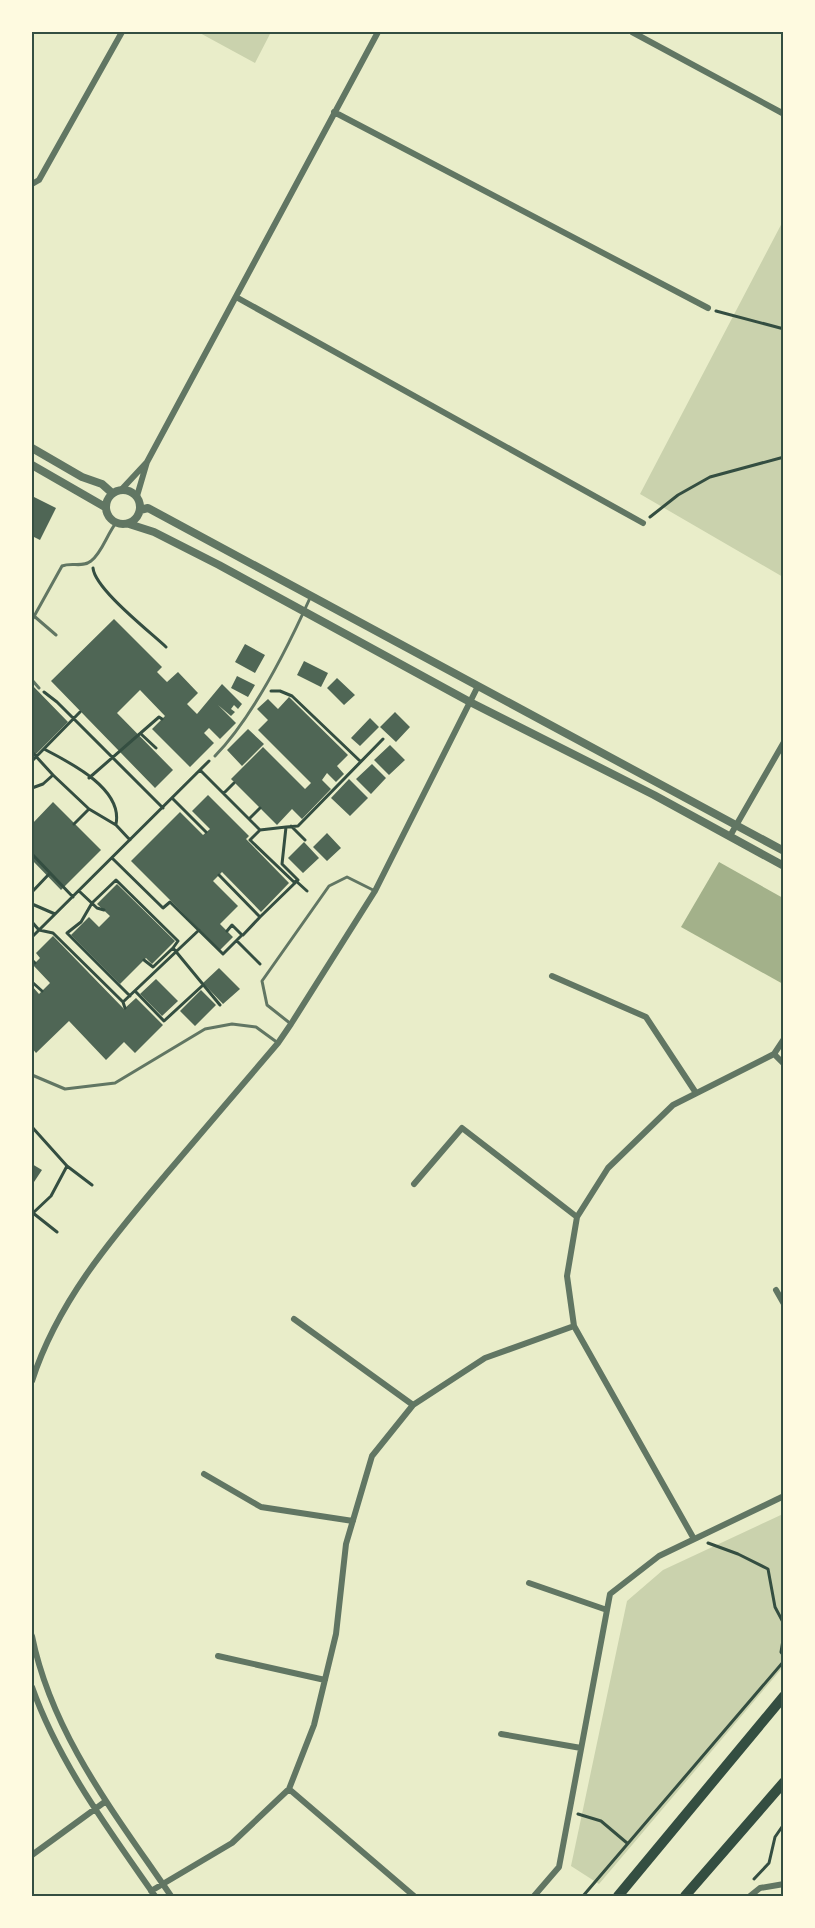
<svg xmlns="http://www.w3.org/2000/svg" width="815" height="1928" font-family="'Sofia Sans Condensed',sans-serif">
	<style>
		.green { fill: #cad2ad }
		.water { fill: #a3b18a }
		.building { fill: #4f6655 }
		.lines { fill: none; stroke-linecap: round; stroke-linejoin: round }
		.path { stroke: #344e41; stroke-width: 3 }
		.service { stroke: #617663; stroke-width: 3 }
		.minor { stroke: #617663; stroke-width: 6 }
		.tertiary { stroke: #617663; stroke-width: 8 }
		.trunk { stroke: #344e41; stroke-width: 10 }
		.neatline { fill: none; stroke: #344e41; stroke-width: 2 }
	</style>
	<rect width="100%" height="100%" fill="#e9edc9"/>
	<path class="green" d="M198,32H271L255,63Z
		M783,221V577L640,494Z
		M783,1514V1667L599,1884L571,1866L627,1601L663,1570Z"/>
	<path class="water" d="M719,862L783,898V984L681,927Z"/>
	<path class="building" d="M32,496L56,508L40,540L32,536Z
		M114,619L162,667L157,672L167,682L178,672L198,693L187,704L197,714L222,684L242,704L238,709L234,705L231,709L235,712L231,716L218,705L236,723L220,739L209,728L204,733L214,743L190,767L152,729L165,716L140,690L117,713L173,770L155,788L51,681Z
		M245,644L265,655L255,673L235,662Z
		M304,661L328,673L321,687L297,675Z
		M237,676L255,685L248,697L231,688Z
		M337,678L355,695L344,705L327,688Z
		M32,685L68,722L32,758Z
		M289,697L348,755L337,766L344,774L336,782L327,773L322,780L331,789L302,819L292,809L277,825L231,779L263,747L305,789L311,783L258,730L268,720L257,709L268,699L278,709Z
		M395,712L410,727L396,742L380,727Z
		M370,718L379,727L360,746L351,738Z
		M248,729L264,744L242,766L227,750Z
		M390,745L405,760L389,775L374,760Z
		M372,764L386,778L371,794L356,779Z
		M349,779L368,798L350,816L331,798Z
		M208,795L249,836L246,839L289,883L261,912L222,872L213,881L238,906L220,924L233,937L220,950L131,861L180,812L203,835L210,829L192,811Z
		M53,802L101,850L61,890L32,860V824Z
		M327,833L341,848L327,861L313,847Z
		M304,842L319,858L303,873L288,858Z
		M117,884L175,941L152,964L146,958L120,984L71,935L89,917L99,927L110,916L97,904Z
		M53,936L124,1009L136,998L163,1025L135,1053L124,1042L106,1060L69,1021L36,1053L32,1048V986L39,994L50,983L33,965L40,958L36,953Z
		M219,968L240,989L223,1004L203,983Z
		M156,979L178,1001L162,1016L140,994Z
		M201,990L216,1005L195,1026L180,1011Z
		M32,1164L42,1170L32,1185Z"/>
	<g class="lines">
		<path class="path" d="M716,311L784,329
			M650,517L678,495L710,477L784,457
			M93,568C95,589 149,631 166,647
			M271,691H280L292,696L360,761
			M44,692L57,702L163,808
			M141,734L156,748
			M44,749C71,763 123,789 116,824
			M32,752L53,775
			M32,761L80,712
			M200,770L260,830L250,840L295,883
			M89,778L159,717L162,719
			M32,788L43,784L53,775L89,809L116,825L130,840
			M224,793L234,783
			M172,798L206,832
			M249,819L260,808
			M74,824L89,809
			M291,826L305,840
			M286,827L298,826L383,739
			M32,854L73,897
			M112,858L163,908L170,902L223,954L242,935L232,925L227,931
			M219,875L260,917L298,880L282,864L286,827L260,830
			M296,881L307,891
			M79,891L97,908L104,910
			M32,892L50,873
			M32,904L55,914
			M32,922L39,930L53,933L123,1002L125,1008
			M243,935L260,917
			M32,937L209,761
			M237,941L260,964
			M32,960L35,963
			M144,960L153,967L173,948
			M32,982L42,991
			M135,991L164,1021L202,986
			M130,996L67,933L81,922L92,903L116,880L178,941L173,948L220,1005
			M123,1002L199,930
			M32,1127L67,1166L92,1185
			M33,1213L51,1196L67,1166
			M33,1213L57,1232
			M708,1543L738,1554L768,1569L775,1607L784,1624
			M784,1634L781,1652L784,1656
			M578,1814L601,1821L627,1843
			M754,1879L769,1863L775,1837L784,1824
			M583,1896L784,1661"/>
		<path class="service" d="M34,616L56,635
			M32,620L62,566C72,562 82,568 91,561C102,553 107,534 116,523
			M32,680L39,688
			M215,756C253,717 287,649 310,598
			M291,1024L267,1005L262,981L329,886L347,877L375,891
			M32,1075L65,1089L115,1083L205,1029L232,1024L256,1027L278,1043"/>
		<path class="minor" d="M632,32L784,114
			M334,112L708,308
			M32,184L39,180L122,32
			M236,297L643,523
			M121,490L147,462
			M137,496L147,462L378,32
			M730,836L784,742
			M552,976L646,1017L696,1093
			M774,1054L784,1064
			M414,1184L462,1128L577,1217
			M776,1290L784,1304
			M294,1319L413,1405
			M32,1381C58,1300 114,1236 168,1172C205,1129 241,1086 278,1043L291,1024L375,891L477,688
			M204,1474L261,1507L353,1521
			M694,1539L574,1326L567,1276L577,1217L608,1168L673,1105L774,1054L784,1039
			M529,1583L607,1610
			M32,1636C52,1735 116,1815 171,1896
			M218,1656L325,1680
			M32,1687C59,1763 109,1830 155,1896
			M501,1734L581,1748
			M289,1789L414,1896
			M32,1855L106,1801
			M151,1891L232,1843L289,1789L314,1725L336,1634L346,1544L372,1456L413,1405L485,1358L574,1326
			M534,1896L559,1867L610,1594L659,1556L784,1496
			M750,1896L760,1888L784,1884"/>
		<path class="tertiary" d="M32,448L82,477L102,484L112,493
			M32,465L105,507
			M106 507a17 17 0 1 1 34 0a17 17 0 1 1-34 0Z
			M140,510L148,508L784,851
			M129,524L154,532L219,565L470,702L654,795L784,866"/>
		<path class="trunk" d="M618,1896L784,1696
			M685,1896L784,1782"/>
	</g>
	<rect width="815" height="1928" fill="none" stroke="#fefae0" stroke-width="66"/>
	<rect x="33" y="33" width="749" height="1862" class="neatline"/>
</svg>
